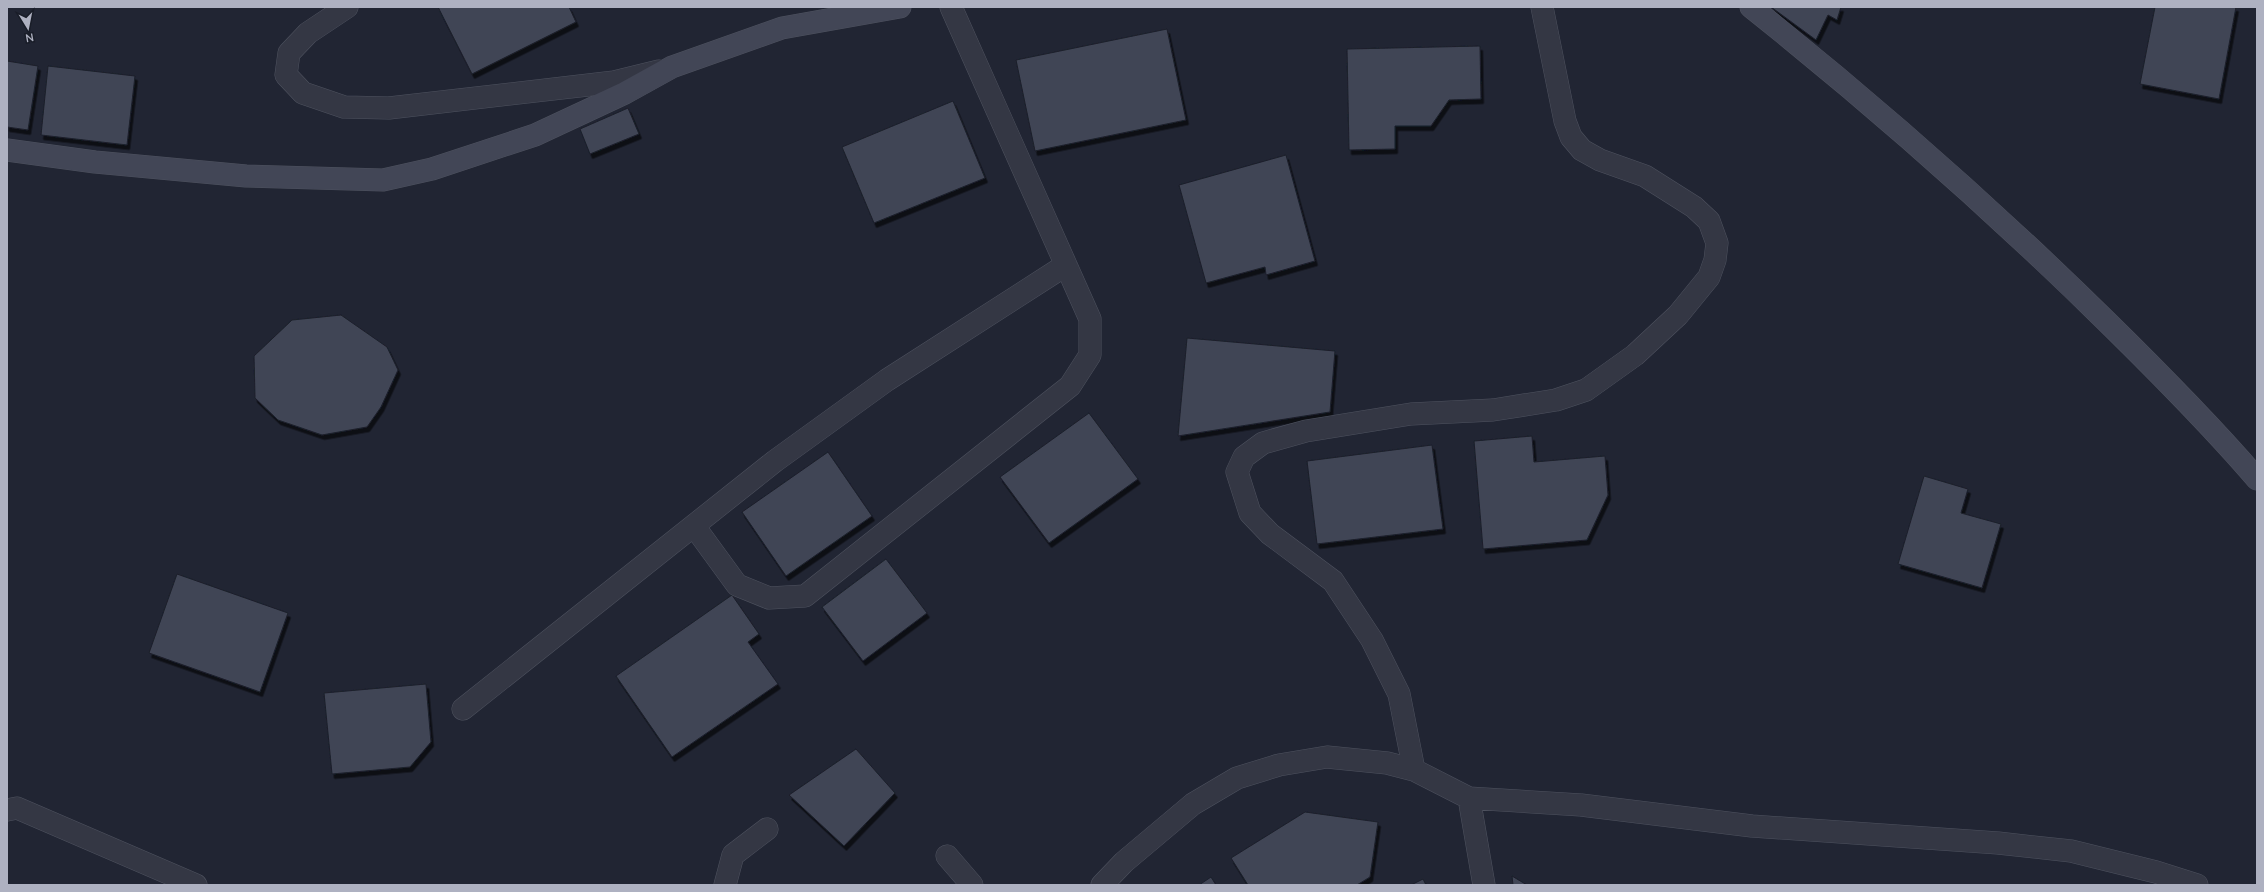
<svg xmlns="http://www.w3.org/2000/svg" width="2264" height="892" font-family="'Nunito Sans',sans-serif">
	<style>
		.building { fill: #3f4454; stroke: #1b1f2a; filter: url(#shadow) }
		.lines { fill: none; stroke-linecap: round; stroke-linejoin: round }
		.street-casing { stroke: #4e525f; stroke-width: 23 }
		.secondary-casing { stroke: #4e525f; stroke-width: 23 }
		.street { stroke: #343744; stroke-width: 22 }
		.secondary { stroke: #424656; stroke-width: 22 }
	</style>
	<defs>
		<filter id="shadow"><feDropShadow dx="2.5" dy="4.5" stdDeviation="0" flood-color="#0009"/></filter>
	</defs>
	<rect width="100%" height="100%" fill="#212533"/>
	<path class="building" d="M438,7H569L576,22L472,74Z
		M1771,7H1841L1837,20L1828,15L1816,40Z
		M2155,7H2236L2219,99L2140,84Z
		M1167,29L1186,120L1035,151L1016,60Z
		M1480,46L1481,99L1449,100L1431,126H1395V149L1349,150L1347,49Z
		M7,61L38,66L28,130L7,127Z
		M48,66L135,76L127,145L41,135Z
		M953,101L985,178L874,223L842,147Z
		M628,108L639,134L590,154L580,129Z
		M1286,155L1315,261L1266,275L1265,267L1206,283L1179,185Z
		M341,315L387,347L398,370L381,407L367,427L322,435L278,420L255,398L254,356L292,320Z
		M1187,338L1335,351L1330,412L1178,436Z
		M1089,413L1138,479L1049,543L1000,477Z
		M1532,436L1534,462L1605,456L1608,495L1587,540L1483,549L1474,441Z
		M1432,445L1443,529L1317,544L1307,461Z
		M828,452L872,516L786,576L742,512Z
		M1924,476L1968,489L1961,513L2001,524L1982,588L1898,564Z
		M886,559L927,613L863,661L822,607Z
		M177,574L288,613L260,692L149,653Z
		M732,595L759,634L748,642L778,684L672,757L616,676Z
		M426,684L431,742L410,767L332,774L324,693Z
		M856,749L895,793L844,846L789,795Z
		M1305,812L1378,822L1370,877L1357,885H1248L1231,858Z
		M1512,876L1527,885H1513Z
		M1211,877L1216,885H1199Z
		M1423,879L1426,885H1411Z"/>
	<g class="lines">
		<defs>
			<path id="street" d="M347,7L308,33L289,53L286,75L303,93L344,107L389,108L614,82L659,71
				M694,526L737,585L769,598L805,596L1070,386L1090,355V319L951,7
				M463,709L775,461L887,380L1066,265
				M1414,770L1399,694L1372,640L1333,581L1270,534L1250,513L1237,472L1244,457L1263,443L1306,431L1411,414L1493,410L1556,400L1586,390L1635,355L1678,315L1709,277L1715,260L1717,243L1709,221L1694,207L1645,176L1600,160L1582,150L1571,137L1565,121L1542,7
				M1469,798L1484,885
				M7,810L17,808L196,885
				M947,856L972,885
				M725,885L733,855L767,829
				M1102,885L1124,862L1193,804L1237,778L1279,765L1327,757L1387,763L1414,770L1469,798L1581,805L1752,826L1998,843L2071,851L2156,872L2197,885"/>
			<path id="secondary" d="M1751,7C1874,105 1991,208 2103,318C2156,370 2209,423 2257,479
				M7,150L95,162L246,176L383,180L432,169L535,135L625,93L672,67L782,28L900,7"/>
		</defs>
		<use href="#street" class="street-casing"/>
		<use href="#secondary" class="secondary-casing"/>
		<use href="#street" class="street"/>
		<use href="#secondary" class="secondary"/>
	</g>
	<rect width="2264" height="892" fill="none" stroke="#aeb1c1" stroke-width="16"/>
	<g transform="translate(28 28) rotate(170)" stroke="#191d28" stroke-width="3" paint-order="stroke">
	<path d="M0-3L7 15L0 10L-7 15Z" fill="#aeb1c1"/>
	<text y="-6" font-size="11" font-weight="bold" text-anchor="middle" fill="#aeb1c1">N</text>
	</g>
</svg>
